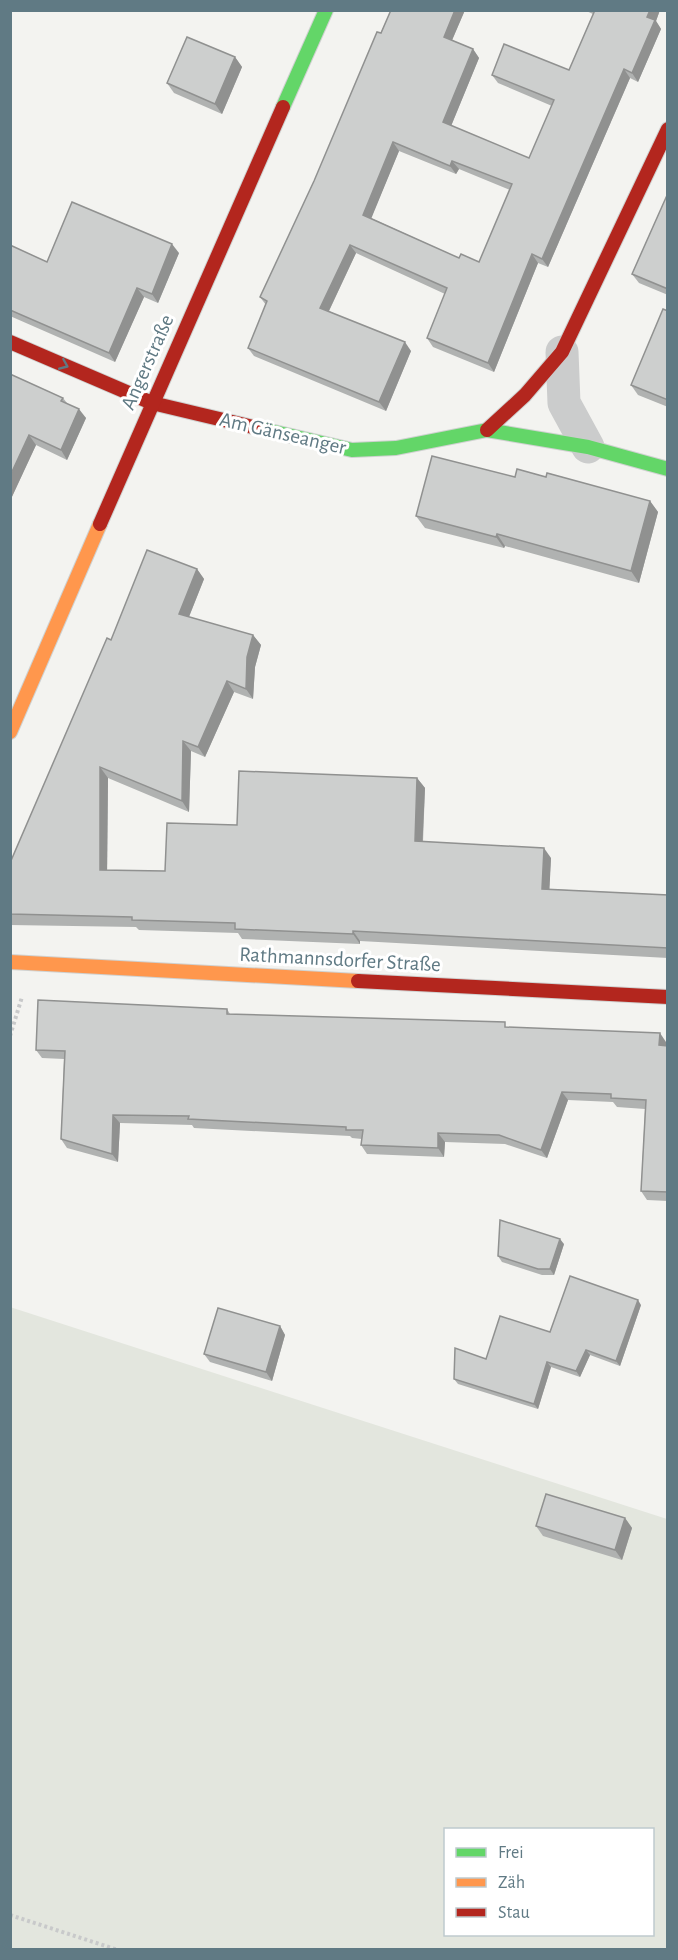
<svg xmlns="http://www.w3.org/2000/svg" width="678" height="1960" font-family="'Alegreya Sans',sans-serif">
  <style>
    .green { fill: #e3e6de; fill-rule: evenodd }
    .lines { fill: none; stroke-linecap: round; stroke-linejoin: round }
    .fast-casing { stroke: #cfd1d0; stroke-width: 16 }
    .slow-casing { stroke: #cfd1d0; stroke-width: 16 }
    .jam-casing { stroke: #cfd1d0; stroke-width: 16 }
    .path { stroke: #c8c9ca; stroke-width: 4; stroke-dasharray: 3 3; stroke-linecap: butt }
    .street { stroke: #cbcccc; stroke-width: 33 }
    .fast { stroke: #63d668; stroke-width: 14 }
    .slow { stroke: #ff974d; stroke-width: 14 }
    .jam { stroke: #b3261e; stroke-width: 14 }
    .wall { fill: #b0b2b1; fill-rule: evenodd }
    .shaded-wall { fill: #909190 }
    .building { fill: #cdcfce; stroke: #909190; stroke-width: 1.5; fill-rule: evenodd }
    .oneway { stroke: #607a84 }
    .labels { text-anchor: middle; stroke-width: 6; stroke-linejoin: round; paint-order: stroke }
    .street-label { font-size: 21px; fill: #607a84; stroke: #fff }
  </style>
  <rect width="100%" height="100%" fill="#f3f3f0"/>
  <path class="green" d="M10,1307L667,1519V1949H11ZM446,1830H652V1934H446Z"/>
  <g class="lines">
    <defs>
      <g id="fast">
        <path d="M283,107L326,10"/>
        <path d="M257,428L352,450L396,448L487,430L588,447L668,469"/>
      </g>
      <g id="slow">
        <path d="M10,732L100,524"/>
        <path d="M10,962L358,981"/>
      </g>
      <g id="jam">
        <path d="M10,342L152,403L257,428"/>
        <path d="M487,430L525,395L562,352L668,129"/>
        <path d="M100,524L283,107"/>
        <path d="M358,981L668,997"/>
      </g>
    </defs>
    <use href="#fast" class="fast-casing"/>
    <use href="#slow" class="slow-casing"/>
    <use href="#jam" class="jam-casing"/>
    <g class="path">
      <path d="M10,1036L22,997"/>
      <path d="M10,1915L118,1950"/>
    </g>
    <path class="street" d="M562,352L564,403L588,447"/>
    <use href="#fast" class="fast"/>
    <use href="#slow" class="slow"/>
    <use href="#jam" class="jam"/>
  </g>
  <g class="wall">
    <path d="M391,10H465L452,40L473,49L479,58L451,126L529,158L552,106L498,83L492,75L569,70L593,14L584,10H660L656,21L661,29L638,82L630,78L548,267L538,263L494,372L433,347L427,338L445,294L356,253L329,311L411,351L386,411L254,356L248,348L266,305L260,297L314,181ZM399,151L456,174L459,169L510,190L479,262L459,258L371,218Z"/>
    <path d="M235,57L242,67L222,114L174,93L167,83Z"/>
    <path d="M668,193V295L639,283L632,274Z"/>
    <path d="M10,245L47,262L179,253L158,303L144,297L115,362L10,316Z"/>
    <path d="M668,311V407L638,395L631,385Z"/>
    <path d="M10,374L63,398L67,403L86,418L67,460L36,445L10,501Z"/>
    <path d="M515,477H546L650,501L658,512L639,583L505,546L504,548L425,528L416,516Z"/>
    <path d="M197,569L204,579L189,617L253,635L261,645L255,667L253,699L234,692L205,757L191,751L189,812L108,778L107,870L165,871L237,825L417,778L425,788L423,842L551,858L549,889L668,895V958L360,941V944L242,939L238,933L139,930L136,927L10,925V863L111,640Z"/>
    <path d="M227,1009L230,1014L509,1027L666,1042V1045L668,1046V1201L647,1200L641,1191L645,1109L617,1107L613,1102L568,1100L547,1158L505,1144L445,1142L444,1157L367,1154L361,1145L362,1139L352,1138L350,1136L194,1128L192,1125L120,1123L118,1162L67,1148L61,1139L64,1059L42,1058L36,1050Z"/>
    <path d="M564,1244L554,1275H542L502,1262L498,1256Z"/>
    <path d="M641,1305L620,1366L590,1355L580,1377L551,1367L538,1409L458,1384L454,1379L486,1359L550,1332Z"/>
    <path d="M280,1326L285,1335L272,1381L210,1362L204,1354Z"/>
    <path d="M625,1518L632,1528L622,1560L543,1536L536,1526Z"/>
  </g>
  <g class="shaded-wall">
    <path d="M455,10H465L450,45L444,37Z"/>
    <path d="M650,10H660L656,21L661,29L638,82L632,73L647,17Z"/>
    <path d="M473,49L479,58L449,131L443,122Z"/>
    <path d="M235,57L242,67L222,114L215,104Z"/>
    <path d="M624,69L630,78L548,267L542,259Z"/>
    <path d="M393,142L399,151L369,224L363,215Z"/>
    <path d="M452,161L459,169L456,174L450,166Z"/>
    <path d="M172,244L179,253L158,303L152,294Z"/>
    <path d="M350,245L356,253L326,317L320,308Z"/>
    <path d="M532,254L538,263L494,372L488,363Z"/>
    <path d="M137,288L144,297L115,362L109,353Z"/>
    <path d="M405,342L411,351L386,411L379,402Z"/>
    <path d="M79,409L86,418L67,460L61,450Z"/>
    <path d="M29,435L36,445L10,501V476Z"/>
    <path d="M650,501L658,512L639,583L631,571Z"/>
    <path d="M497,534L505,546L504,548L496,537Z"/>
    <path d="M197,569L204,579L186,624L179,614Z"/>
    <path d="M253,635L261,645L255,667L253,699L246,689L247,657Z"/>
    <path d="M227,681L234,692L205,757L198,747Z"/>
    <path d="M183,741L191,751L189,812L182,801Z"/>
    <path d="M100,767L108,778L107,880L100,870Z"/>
    <path d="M417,778L425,788L422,852L415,841Z"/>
    <path d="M544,848L551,858L549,899L542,889Z"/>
    <path d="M353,931L360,941V944L353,934Z"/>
    <path d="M660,1033L666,1042V1054L659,1045Z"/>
    <path d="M562,1092L568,1100L547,1158L541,1150Z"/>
    <path d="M113,1115L120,1123L118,1162L112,1154Z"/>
    <path d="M438,1133L445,1142L444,1157L438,1148Z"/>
    <path d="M560,1239L564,1244L554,1275L550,1269Z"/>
    <path d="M638,1300L641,1305L620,1366L616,1361Z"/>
    <path d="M280,1326L285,1335L272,1381L266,1372Z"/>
    <path d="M586,1350L590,1355L580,1377L576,1371Z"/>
    <path d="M547,1362L551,1367L538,1409L534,1404Z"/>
    <path d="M625,1518L632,1528L622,1560L615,1550Z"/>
  </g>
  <g class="building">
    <path d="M391,10H455L444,37L473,49L443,122L529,158L554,100L492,75L504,44L569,70L595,10H650L647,17L655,20L632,73L624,69L542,259L532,254L488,363L427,338L447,288L350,245L320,308L405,342L379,402L248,348L267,301L260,297L314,181L377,32L381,33ZM393,142L450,166L452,161L512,184L479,262L461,254L459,258L363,215Z"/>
    <path d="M187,37L235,57L215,104L167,83Z"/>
    <path d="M668,193V289L632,274Z"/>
    <path d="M72,202L172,244L152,294L137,288L109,353L10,310V245L47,262Z"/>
    <path d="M663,309L668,311V400L631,385Z"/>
    <path d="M10,374L63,398L61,401L79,409L61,450L29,435L10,476Z"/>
    <path d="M432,456L515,477L517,469L546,477L547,473L650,501L631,571L497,534L496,537L416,516Z"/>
    <path d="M147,550L197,569L179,614L253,635L247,657L246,689L227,681L198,747L183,741L182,801L100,767V870L165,871L167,823L237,825L239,771L417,778L415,841L544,848L542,889L668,895V948L353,931V934L235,929V923L132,920V917L10,914V863L107,638L111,640Z"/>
    <path d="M38,1000L227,1009V1014L505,1022V1027L660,1033L659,1045L668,1046V1192L641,1191L646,1100L611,1098V1094L562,1092L541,1150L499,1135L438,1133V1148L361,1145L363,1130H346V1127L188,1119L189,1116L113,1115L112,1154L61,1139L65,1051L36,1050Z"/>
    <path d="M500,1220L560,1239L550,1269H538L498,1256Z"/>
    <path d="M570,1276L638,1300L616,1361L586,1350L576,1371L547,1362L534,1404L454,1379L455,1348L486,1359L500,1316L550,1332Z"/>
    <path d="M218,1308L280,1326L266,1372L204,1354Z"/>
    <path d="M546,1494L625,1518L615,1550L536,1526Z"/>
  </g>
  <defs><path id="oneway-chevron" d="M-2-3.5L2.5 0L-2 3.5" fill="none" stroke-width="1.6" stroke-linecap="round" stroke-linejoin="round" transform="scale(1.5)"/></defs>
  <use class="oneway" href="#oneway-chevron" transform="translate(64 365) rotate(23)"/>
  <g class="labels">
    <g class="street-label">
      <text transform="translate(147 362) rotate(-66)" y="7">Angerstraße</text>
      <text transform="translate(283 433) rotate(13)" y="7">Am Gänseanger</text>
      <text transform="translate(340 959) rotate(3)" y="7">Rathmannsdorfer Straße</text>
    </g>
  </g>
  <rect width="678" height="1960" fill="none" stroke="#607a84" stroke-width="24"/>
  <rect x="444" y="1828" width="210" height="108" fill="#ffffff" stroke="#bfcace" stroke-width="1.5"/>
  <rect x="456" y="1848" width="30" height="9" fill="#63d668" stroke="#bfcace" stroke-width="1.5"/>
  <text x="498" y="1858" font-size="18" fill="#607a84">Frei</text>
  <rect x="456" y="1878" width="30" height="9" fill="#ff974d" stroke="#bfcace" stroke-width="1.5"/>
  <text x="498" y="1888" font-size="18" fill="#607a84">Zäh</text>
  <rect x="456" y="1908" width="30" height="9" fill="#b3261e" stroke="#bfcace" stroke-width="1.5"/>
  <text x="498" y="1918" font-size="18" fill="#607a84">Stau</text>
</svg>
